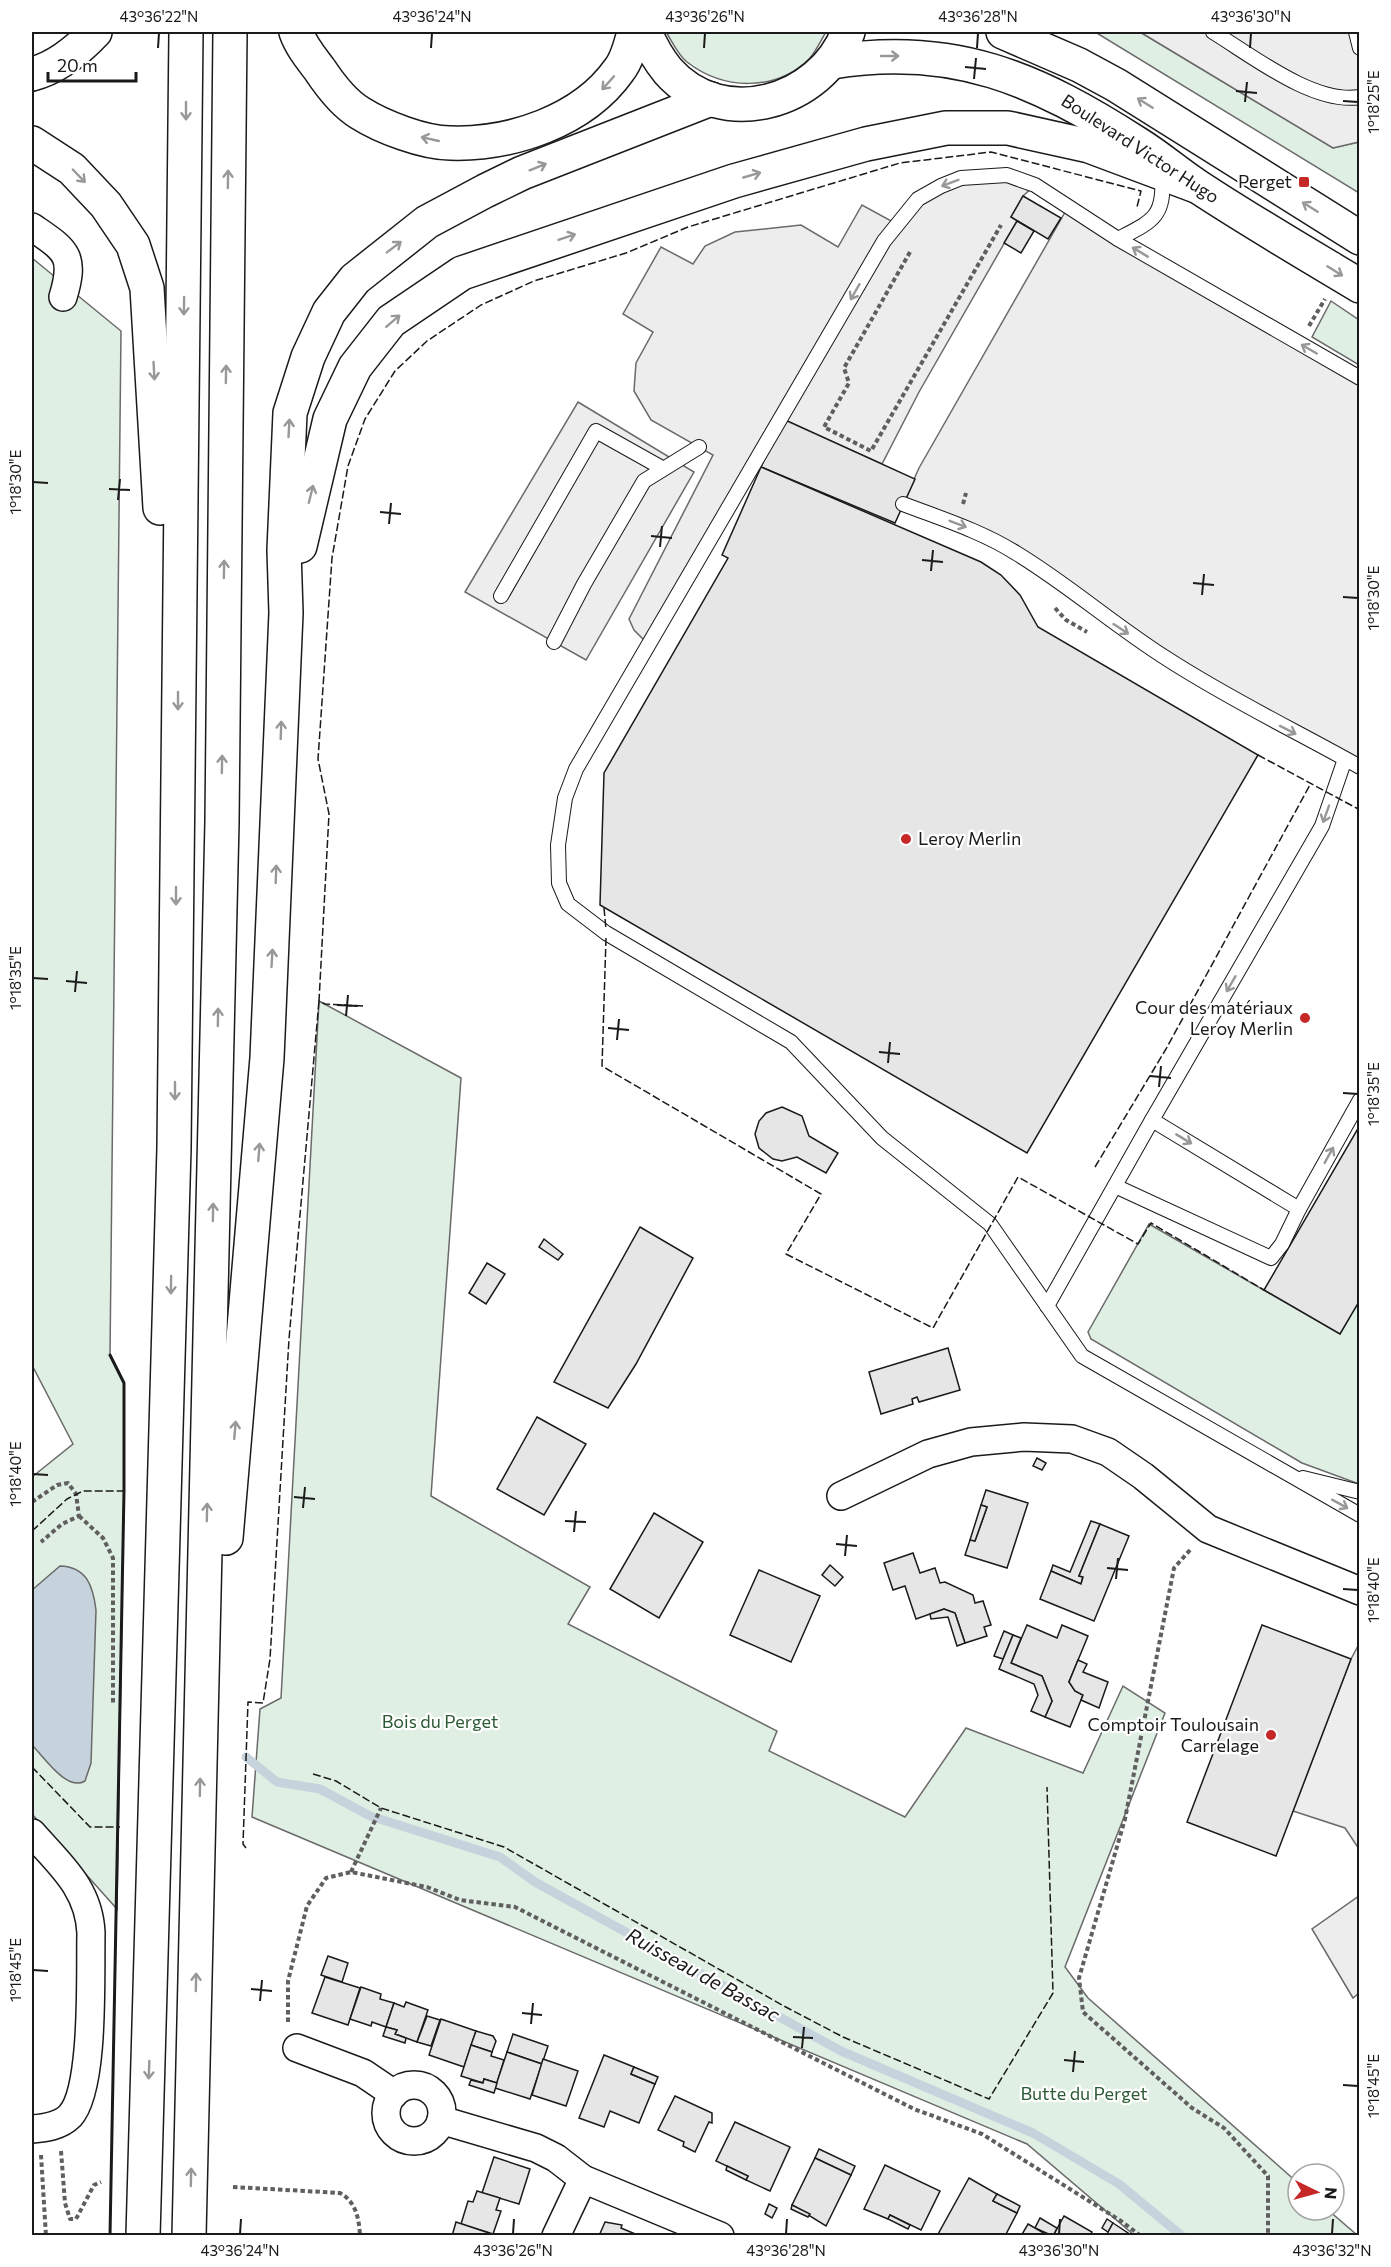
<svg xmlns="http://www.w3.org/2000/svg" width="1391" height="2267" font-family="Commissioner,sans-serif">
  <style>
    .green { fill: #e0efe3; stroke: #6a6a6a; stroke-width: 1.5 }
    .parking { fill: #ededed; stroke: #6a6a6a; stroke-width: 1.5 }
    .water { fill: #c6d2dc; stroke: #6a6a6a; stroke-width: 1.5 }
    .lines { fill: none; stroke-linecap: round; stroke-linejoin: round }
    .stream { stroke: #c6d2dc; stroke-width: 9 }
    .building { fill: #e6e6e6; stroke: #1a1a1a; stroke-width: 1.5 }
    .lane-casing { stroke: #1a1a1a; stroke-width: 16 }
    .street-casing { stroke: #1a1a1a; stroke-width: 30 }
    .secondary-casing { stroke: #1a1a1a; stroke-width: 36 }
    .highway-casing { stroke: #1a1a1a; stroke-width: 36 }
    .path { stroke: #5f5f5f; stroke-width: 4; stroke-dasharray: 4.5 3; stroke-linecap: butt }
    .lane { stroke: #fff; stroke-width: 14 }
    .street { stroke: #fff; stroke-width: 27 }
    .secondary { stroke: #fff; stroke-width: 33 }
    .highway { stroke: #fff; stroke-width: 33 }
    .fence { stroke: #1a1a1a; stroke-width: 1.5; stroke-dasharray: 8 3; stroke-linecap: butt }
    .wall { stroke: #1a1a1a; stroke-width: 3 }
    .oneway { stroke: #989898 }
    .ticks { fill: none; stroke: #1a1a1a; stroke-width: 2 }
    .poi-dot { fill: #c62828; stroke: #fff; stroke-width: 2 }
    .labels { text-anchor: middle; stroke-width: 4.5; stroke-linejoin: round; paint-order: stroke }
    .street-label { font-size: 18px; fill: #1a1a1a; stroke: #fff }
    .poi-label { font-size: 18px; fill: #1a1a1a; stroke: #fff; text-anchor: end }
    .park-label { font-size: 18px; fill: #2b5a34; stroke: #fff }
    .water-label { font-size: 20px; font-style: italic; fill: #1a1a1a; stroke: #fff }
    .neatline { fill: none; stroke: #1a1a1a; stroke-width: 2 }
    .ticks-label { font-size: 15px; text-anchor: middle; fill: #1a1a1a }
  </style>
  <rect width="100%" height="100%" fill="#fff"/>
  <g class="green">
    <path d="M666,32H665H826C821,40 816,52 809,59C775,92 723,90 687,62C678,55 672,41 666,32Z"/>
    <path d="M1095,32H1140L1333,148L1359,142V193Z"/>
    <path d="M32,258L121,331L110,1355L124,1383V1491L117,1909L32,1814V1477L73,1444L32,1365Z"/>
    <path d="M1331,301L1359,320V365L1312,337Z"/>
    <path d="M319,1001L461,1078L431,1496L590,1587L568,1624L777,1731L769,1751L905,1817L966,1728L1083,1773L1123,1686L1165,1713L1065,1967L1088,1998L1298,2183V2210H1328L1357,2235H1134L1027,2144L252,1817L260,1709L281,1698Z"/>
    <path d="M1149,1224L1340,1334L1359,1300V1484L1302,1463L1091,1339L1088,1332Z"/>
  </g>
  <g class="parking">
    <path d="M1140,32H1359V142L1333,148Z"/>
    <path d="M1007,175L1035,185L1023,196L1011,217L1017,221L919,392L882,464L782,419L649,645L634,630L629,619L713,455L651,420L634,391L636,363L653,332L623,314L661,247L693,264L705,246L735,232L801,225L838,247L862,205L891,221L902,217L941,186Z"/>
    <path d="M1068,207L1359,378V767L1285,729L1056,578L903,504L919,468Z"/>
    <path d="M578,402L694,472L586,660L465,592Z"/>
    <path d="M1359,1644V1849L1345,1828L1293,1811L1351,1659Z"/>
    <path d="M1359,1896V1993L1353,1998L1312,1929Z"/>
  </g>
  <path class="water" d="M60,1566C87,1567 93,1586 96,1610L91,1763L85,1781C67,1792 44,1757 32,1745V1590Z"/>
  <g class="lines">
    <path class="stream" d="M246,1757L277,1782L320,1789L370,1816L500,1857L535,1882L841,2051L1033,2133L1119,2184L1182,2236"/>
  </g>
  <g class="building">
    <path d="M1023,196L1061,218L1048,239L1011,217Z"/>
    <path d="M1017,221L1034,231L1021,253L1004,243Z"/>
    <path d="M783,419L915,479L895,523L761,467Z"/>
    <path d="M761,467L981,562L1001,575L1020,595L1038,627L1258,755L1027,1153L600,905L604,773L728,558L722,555Z"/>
    <path d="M782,1107L802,1116L809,1136L838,1153L826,1173L797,1157L782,1161L773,1159L759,1148L755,1134L759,1121L766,1113Z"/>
    <path d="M1360,1125V1300L1340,1334L1264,1290Z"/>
    <path d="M640,1227L693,1258L636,1364L608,1408L554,1382Z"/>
    <path d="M544,1239L563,1254L558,1260L539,1247Z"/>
    <path d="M487,1263L505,1274L486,1304L469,1293Z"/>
    <path d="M948,1348L960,1390L919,1402L917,1397L912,1399L913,1404L881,1414L869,1372Z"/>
    <path d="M537,1417L586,1444L544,1515L497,1489Z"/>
    <path d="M1037,1458L1046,1463L1042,1470L1033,1466Z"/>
    <path d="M986,1490L1028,1503L1007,1568L965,1555L970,1540L975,1541L987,1507L981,1505Z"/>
    <path d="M981,1505L987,1507L975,1541L970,1540Z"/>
    <path d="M654,1513L703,1542L659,1618L610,1589Z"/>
    <path d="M1091,1521L1100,1524L1079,1576L1083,1577L1081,1584L1051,1571L1053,1565L1070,1572Z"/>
    <path d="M1100,1524L1129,1536L1094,1621L1040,1599L1051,1571L1081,1584L1083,1577L1079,1576Z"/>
    <path d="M913,1553L920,1573L935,1568L940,1583L945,1582L973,1595L975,1603L983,1601L991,1625L984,1627L987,1636L965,1643L955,1613L944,1609L916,1619L905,1586L893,1590L884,1563Z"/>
    <path d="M830,1565L843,1577L835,1586L822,1575Z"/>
    <path d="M759,1570L820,1596L791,1662L730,1635Z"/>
    <path d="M944,1609L955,1613L965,1643L957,1646L948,1617L931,1619L930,1614Z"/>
    <path d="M1027,1625L1057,1638L1062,1625L1088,1636L1069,1682L1075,1691L1083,1695L1070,1727L1045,1717L1052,1701L1042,1676L1011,1663Z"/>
    <path d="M1262,1625L1351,1659L1276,1856L1187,1822Z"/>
    <path d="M1004,1631L1013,1635L1003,1659L994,1656Z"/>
    <path d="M1013,1635L1021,1638L1011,1663L1042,1676L1052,1701L1045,1717L1031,1711L1038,1695L1034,1684L999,1669Z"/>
    <path d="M1078,1660L1087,1664L1083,1672L1108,1682L1099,1708L1081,1700L1083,1695L1075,1691L1069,1682Z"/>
    <path d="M328,1956L348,1963L342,1982L321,1975Z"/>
    <path d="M325,1977L360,1988L348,2025L312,2013Z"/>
    <path d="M361,1987L381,1994L380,1999L394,2003L386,2027L372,2022L371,2026L350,2019Z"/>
    <path d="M406,2002L428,2010L417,2042L395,2034L397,2030L386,2027L394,2003L404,2007Z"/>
    <path d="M427,2016L440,2020L431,2046L417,2042Z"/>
    <path d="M441,2019L476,2031L464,2067L429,2055Z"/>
    <path d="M386,2027L397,2030L395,2034L406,2038L405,2043L383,2036Z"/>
    <path d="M476,2031L493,2036L496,2041L492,2052L471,2045Z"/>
    <path d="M513,2034L548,2046L542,2064L507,2052Z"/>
    <path d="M471,2045L492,2052L491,2056L504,2060L497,2083L484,2079L483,2083L461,2076Z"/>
    <path d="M507,2052L542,2064L530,2099L495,2088Z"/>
    <path d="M604,2055L634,2067L631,2074L655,2084L639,2123L610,2111L604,2127L579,2118Z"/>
    <path d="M543,2059L578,2071L566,2106L532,2095Z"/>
    <path d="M634,2067L658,2077L655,2084L631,2074Z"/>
    <path d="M484,2079L497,2083L494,2093L469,2085L471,2080L483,2083Z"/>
    <path d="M675,2096L712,2113V2123L709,2122L695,2152L683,2146L684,2142L658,2130Z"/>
    <path d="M735,2122L790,2147L770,2191L746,2180L748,2176L716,2161Z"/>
    <path d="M819,2149L855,2166L851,2175L815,2158Z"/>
    <path d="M494,2157L530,2169L519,2204L482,2193Z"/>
    <path d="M815,2158L851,2175L826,2226L792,2205Z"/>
    <path d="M885,2165L940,2191L921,2230L890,2215L888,2219L864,2209Z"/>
    <path d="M727,2166L748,2176L746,2180L726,2170Z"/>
    <path d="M969,2178L997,2194L993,2201L1017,2213L1005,2236H937Z"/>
    <path d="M477,2191L500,2198L496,2210L501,2211L493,2234L461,2224L468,2201L473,2202Z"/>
    <path d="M997,2194L1020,2206L1017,2213L993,2201Z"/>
    <path d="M769,2204L777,2208L772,2218L765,2214Z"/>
    <path d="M792,2205L810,2214L808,2217L791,2209Z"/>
    <path d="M890,2215L910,2225L908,2229L888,2219Z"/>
    <path d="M1064,2216L1092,2232L1090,2236H1053Z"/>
    <path d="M1040,2218L1057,2228L1053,2236L1035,2228Z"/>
    <path d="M1107,2219L1113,2223L1108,2232L1102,2228Z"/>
    <path d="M456,2222L489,2233L488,2236H452Z"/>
    <path d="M605,2222L622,2225L621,2228L640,2236H599Z"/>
    <path d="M1113,2223L1128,2233L1126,2236L1107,2234Z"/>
    <path d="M1028,2224L1049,2236H1021Z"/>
  </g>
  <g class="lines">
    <defs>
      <g id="lane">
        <path d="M1213,32C1251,55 1314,105 1360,97"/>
        <path d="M1356,32L1360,48"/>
        <path d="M1118,239C1153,221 1165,217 1162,175"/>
        <path d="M1360,378L1118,239L1035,185L1007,175L961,178L941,186L918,199L884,241L576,769L565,798L558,845L559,883L568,904L606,933L791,1042L882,1138L990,1224L1082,1356L1360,1515"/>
        <path d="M903,504C942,519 981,531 1016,553C1069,585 1116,627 1169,660C1231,700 1296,731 1360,767"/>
        <path d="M501,596L596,431L662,468"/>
        <path d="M554,642L584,584L644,481L699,447"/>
        <path d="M1345,759L1322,826L1152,1120L1299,1209L1360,1100"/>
        <path d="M1115,1186L1271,1258L1282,1244L1299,1209"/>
        <path d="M1047,1306L1152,1120"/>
        <path d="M1303,1478L1360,1492"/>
      </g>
      <g id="street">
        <path d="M32,227C65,250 76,254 63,297"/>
        <path d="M841,1496L928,1454L971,1442L1024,1437L1072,1439L1108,1452L1143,1476L1208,1529L1360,1591"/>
        <path d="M32,1833C60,1865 89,1888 91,1933C90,1973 95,2089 70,2116C60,2126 46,2128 32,2129"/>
        <path d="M297,2048L363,2073L394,2094"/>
        <circle cx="414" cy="2113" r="28"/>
        <path d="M441,2120L536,2148L556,2158L583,2179L720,2236"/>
        <path d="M556,2236L583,2179"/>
      </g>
      <g id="secondary">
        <path d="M645,32C651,46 658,59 668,71C722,132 821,103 848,32"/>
        <path d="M1003,32L1079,65L1116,85L1360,238"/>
        <path d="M832,62C954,42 1037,79 1138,144C1159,157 1177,173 1197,186C1250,221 1305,253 1360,286"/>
      </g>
      <g id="highway">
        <path d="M296,32C301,46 311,58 320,70C330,85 345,104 360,113C382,127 424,143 450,143C511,145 583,121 619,70C627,60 631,44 634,32"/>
        <path d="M32,74C56,68 78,50 95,32"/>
        <path d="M32,143L72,169L106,205L133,245L147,288L160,508"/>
        <path d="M300,546L330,419L355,367L391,321L462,273L734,181L866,144L946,128H1008L1089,146L1196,186"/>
        <path d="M226,1538L267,1058L286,613L284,550L290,413L308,357L329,312L355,279L427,222L485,191L522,173L711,99"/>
        <path d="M143,2236L174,1148L186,32"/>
        <path d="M189,2236L222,822L230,32"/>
      </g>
    </defs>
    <use href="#lane" class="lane-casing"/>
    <use href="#street" class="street-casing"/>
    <use href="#secondary" class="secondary-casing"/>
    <use href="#highway" class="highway-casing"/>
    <g class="path">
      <path d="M910,252L844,368L849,383L824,427L871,451L1001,225"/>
      <path d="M1309,326L1325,299"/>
      <path d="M963,504L966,493"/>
      <path d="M1055,608L1066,620L1087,632"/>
      <path d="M32,1502L57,1485L68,1483L76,1494L79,1516L62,1524L41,1542"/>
      <path d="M79,1516L103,1538L113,1558V1704"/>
      <path d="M1190,1550L1174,1568L1125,1819L1079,1978L1083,2012L1192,2108L1224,2128L1268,2176V2236"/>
      <path d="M351,1872L381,1808"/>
      <path d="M288,2022V1981L307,1906L326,1878L351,1872L427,1887L460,1900L515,1907L914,2109L982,2134L1121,2221L1141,2236"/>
      <path d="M61,2151L65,2203L70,2219H76L94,2185L101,2182"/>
      <path d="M41,2155L46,2236"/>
      <path d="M233,2187L340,2193C356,2202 359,2218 360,2236"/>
    </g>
    <use href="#lane" class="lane"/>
    <use href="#street" class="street"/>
    <use href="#secondary" class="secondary"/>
    <use href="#highway" class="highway"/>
    <g class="fence">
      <path d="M1258,755L1360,810"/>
      <path d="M604,908L606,929"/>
      <path d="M606,938L602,1066L821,1194L786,1254L933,1328L1018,1177L1138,1244L1151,1223L1264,1290"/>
      <path d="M363,1006L325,1004L319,1001L329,814L318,759L332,558L348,466L365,419L395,371L427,341L481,305L534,281L626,253L688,227L900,163L991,152L1141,191L1137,207"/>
      <path d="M1095,1167L1166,1049L1311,783"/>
      <path d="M32,1531L67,1499L83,1491H124"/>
      <path d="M32,1767L90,1827H120"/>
      <path d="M313,1774L336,1781L381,1808L504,1847L782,2005L843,2037L989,2099L1053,1993L1047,1787"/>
      <path d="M246,1848L243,1844L248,1702L263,1703L270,1659L289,1339L319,1001"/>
    </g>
    <path class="wall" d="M110,2236L124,1491V1383L110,1355"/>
  </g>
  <defs><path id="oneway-shaft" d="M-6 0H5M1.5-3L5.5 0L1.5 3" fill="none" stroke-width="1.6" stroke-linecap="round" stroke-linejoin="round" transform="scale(1.5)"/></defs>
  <g class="oneway">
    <use href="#oneway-shaft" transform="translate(890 56)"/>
    <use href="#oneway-shaft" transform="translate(608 83) rotate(132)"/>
    <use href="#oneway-shaft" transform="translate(1145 103) rotate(-148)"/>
    <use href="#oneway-shaft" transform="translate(186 111) rotate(90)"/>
    <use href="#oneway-shaft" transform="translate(430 139) rotate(-167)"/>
    <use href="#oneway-shaft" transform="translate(538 167) rotate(-22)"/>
    <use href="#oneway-shaft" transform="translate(752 175) rotate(-16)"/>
    <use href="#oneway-shaft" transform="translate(79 176) rotate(46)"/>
    <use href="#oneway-shaft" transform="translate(228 179) rotate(-89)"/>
    <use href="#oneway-shaft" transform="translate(950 183) rotate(160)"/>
    <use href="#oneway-shaft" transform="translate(1310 207) rotate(-148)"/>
    <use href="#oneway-shaft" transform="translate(567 237) rotate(-19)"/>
    <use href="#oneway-shaft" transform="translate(394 247) rotate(-37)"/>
    <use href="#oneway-shaft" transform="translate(1140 252) rotate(-149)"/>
    <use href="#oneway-shaft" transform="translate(1335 271) rotate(32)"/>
    <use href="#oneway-shaft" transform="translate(855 292) rotate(120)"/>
    <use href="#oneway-shaft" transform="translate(184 306) rotate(91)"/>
    <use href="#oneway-shaft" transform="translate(393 321) rotate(-41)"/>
    <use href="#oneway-shaft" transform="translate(1309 349) rotate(-150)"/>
    <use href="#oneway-shaft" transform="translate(154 371) rotate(87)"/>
    <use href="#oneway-shaft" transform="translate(226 374) rotate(-89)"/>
    <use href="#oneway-shaft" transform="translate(289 428) rotate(-87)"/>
    <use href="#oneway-shaft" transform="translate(311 494) rotate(-76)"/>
    <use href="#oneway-shaft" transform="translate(958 524) rotate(21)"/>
    <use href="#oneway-shaft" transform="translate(224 569) rotate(-89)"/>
    <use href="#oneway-shaft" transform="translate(1121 629) rotate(33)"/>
    <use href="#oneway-shaft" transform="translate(178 701) rotate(90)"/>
    <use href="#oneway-shaft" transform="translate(281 730) rotate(-88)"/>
    <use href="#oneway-shaft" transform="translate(1288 730) rotate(27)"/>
    <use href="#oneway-shaft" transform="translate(222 764) rotate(-89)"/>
    <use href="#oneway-shaft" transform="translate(1326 814) rotate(110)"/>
    <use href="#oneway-shaft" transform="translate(276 874) rotate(-88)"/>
    <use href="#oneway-shaft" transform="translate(176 896) rotate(90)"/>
    <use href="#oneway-shaft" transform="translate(272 958) rotate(-87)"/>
    <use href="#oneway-shaft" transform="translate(1231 984) rotate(120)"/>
    <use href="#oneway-shaft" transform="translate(218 1017) rotate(-89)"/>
    <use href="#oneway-shaft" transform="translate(175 1091) rotate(90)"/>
    <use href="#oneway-shaft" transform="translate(1184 1139) rotate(31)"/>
    <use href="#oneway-shaft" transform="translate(259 1152) rotate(-85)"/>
    <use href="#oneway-shaft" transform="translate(1329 1155) rotate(-61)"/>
    <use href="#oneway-shaft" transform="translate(213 1212) rotate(-89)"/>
    <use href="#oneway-shaft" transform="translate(171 1285) rotate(91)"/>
    <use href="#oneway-shaft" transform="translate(235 1430) rotate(-85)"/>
    <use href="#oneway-shaft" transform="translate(1340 1504) rotate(29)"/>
    <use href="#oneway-shaft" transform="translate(207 1512) rotate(-89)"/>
    <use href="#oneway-shaft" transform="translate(200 1787) rotate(-89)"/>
    <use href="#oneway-shaft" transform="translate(196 1982) rotate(-89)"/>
    <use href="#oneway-shaft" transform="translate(149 2070) rotate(92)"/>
    <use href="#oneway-shaft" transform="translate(191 2177) rotate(-89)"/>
  </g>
  <path class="ticks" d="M158,48L159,33M431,48L432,33M704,48L705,33M977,48L978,33M1250,48L1251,33M965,67L986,69M974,79L976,58M1236,91L1257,93M1343,101L1358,102M1245,102L1247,82M33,482L48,483M109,489L130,490M118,500L120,479M380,512L401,514M389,524L391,503M651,536L672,538M660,547L662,526M922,560L943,562M931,571L933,550M1193,583L1214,585M1202,595L1204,574M1343,597L1358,598M33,978L48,979M66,981L87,983M75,992L77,971M337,1005L358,1006M346,1016L348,995M608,1028L629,1030M617,1040L619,1019M879,1052L900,1054M888,1063L890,1042M1150,1076L1171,1078M1159,1087L1161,1066M1343,1093L1358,1094M33,1474L48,1475M294,1497L315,1499M303,1508L305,1487M565,1521L586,1522M574,1532L576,1511M836,1544L857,1546M845,1556L847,1535M1107,1568L1128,1570M1116,1579L1118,1558M1343,1589L1358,1590M33,1970L48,1971M251,1989L272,1991M260,2001L262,1980M522,2013L542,2015M531,2024L533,2003M793,2037L813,2038M802,2048L804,2027M1064,2060L1084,2062M1073,2072L1075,2051M1343,2085L1358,2086M240,2234L241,2219M513,2234L514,2219M786,2234L787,2219M1059,2234L1060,2219M1332,2234L1333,2219"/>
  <g class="poi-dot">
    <rect x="1298" y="176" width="12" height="12" rx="3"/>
    <circle cx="906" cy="839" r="6"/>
    <circle cx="1305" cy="1018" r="6"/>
    <circle cx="1271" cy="1735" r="6"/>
  </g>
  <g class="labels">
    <g class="street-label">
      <text transform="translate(1140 149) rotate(33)" y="6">Boulevard Victor Hugo</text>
    </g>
    <g class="poi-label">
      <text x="1292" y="188">Perget</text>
      <text x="918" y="845" text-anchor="start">Leroy Merlin</text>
      <text x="1293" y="1014">Cour des matériaux<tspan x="1293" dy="21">Leroy Merlin</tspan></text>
      <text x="1259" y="1731">Comptoir Toulousain<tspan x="1259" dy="21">Carrelage</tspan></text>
    </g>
    <g class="park-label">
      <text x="440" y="1728">Bois du Perget</text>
      <text x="1084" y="2100">Butte du Perget</text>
    </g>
    <g class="water-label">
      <text transform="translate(703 1975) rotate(29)" y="7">Ruisseau de Bassac</text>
    </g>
  </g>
  <rect width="1391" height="2267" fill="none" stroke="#ffffff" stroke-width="66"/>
  <g transform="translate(1316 2192) rotate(95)"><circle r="28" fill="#ffffff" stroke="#a3a3a3" stroke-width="1.5"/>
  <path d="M0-4.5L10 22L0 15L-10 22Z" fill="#c62828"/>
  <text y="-9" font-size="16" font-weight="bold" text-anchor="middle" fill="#1a1a1a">N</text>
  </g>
  <path d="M48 72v9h88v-9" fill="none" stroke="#1a1a1a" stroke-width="3"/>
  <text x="57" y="72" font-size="18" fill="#1a1a1a" stroke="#ffffff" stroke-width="4.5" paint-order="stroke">20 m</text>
  <rect x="33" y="33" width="1325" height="2201" class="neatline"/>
  <g class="ticks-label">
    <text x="159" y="22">43°36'22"N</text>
    <text x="432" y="22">43°36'24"N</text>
    <text x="705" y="22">43°36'26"N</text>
    <text x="978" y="22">43°36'28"N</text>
    <text x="1251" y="22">43°36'30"N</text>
    <text transform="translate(1374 102) rotate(-90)" y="5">1°18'25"E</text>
    <text transform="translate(16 482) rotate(-90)" y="5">1°18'30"E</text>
    <text transform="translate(1374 598) rotate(-90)" y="5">1°18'30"E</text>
    <text transform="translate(16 978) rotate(-90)" y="5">1°18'35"E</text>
    <text transform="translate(1374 1094) rotate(-90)" y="5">1°18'35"E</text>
    <text transform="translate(16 1474) rotate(-90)" y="5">1°18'40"E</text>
    <text transform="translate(1374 1590) rotate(-90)" y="5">1°18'40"E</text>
    <text transform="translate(16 1970) rotate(-90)" y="5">1°18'45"E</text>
    <text transform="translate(1374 2086) rotate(-90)" y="5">1°18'45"E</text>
    <text x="240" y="2256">43°36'24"N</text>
    <text x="513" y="2256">43°36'26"N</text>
    <text x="786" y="2256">43°36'28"N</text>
    <text x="1059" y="2256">43°36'30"N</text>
    <text x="1332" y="2256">43°36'32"N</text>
  </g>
</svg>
